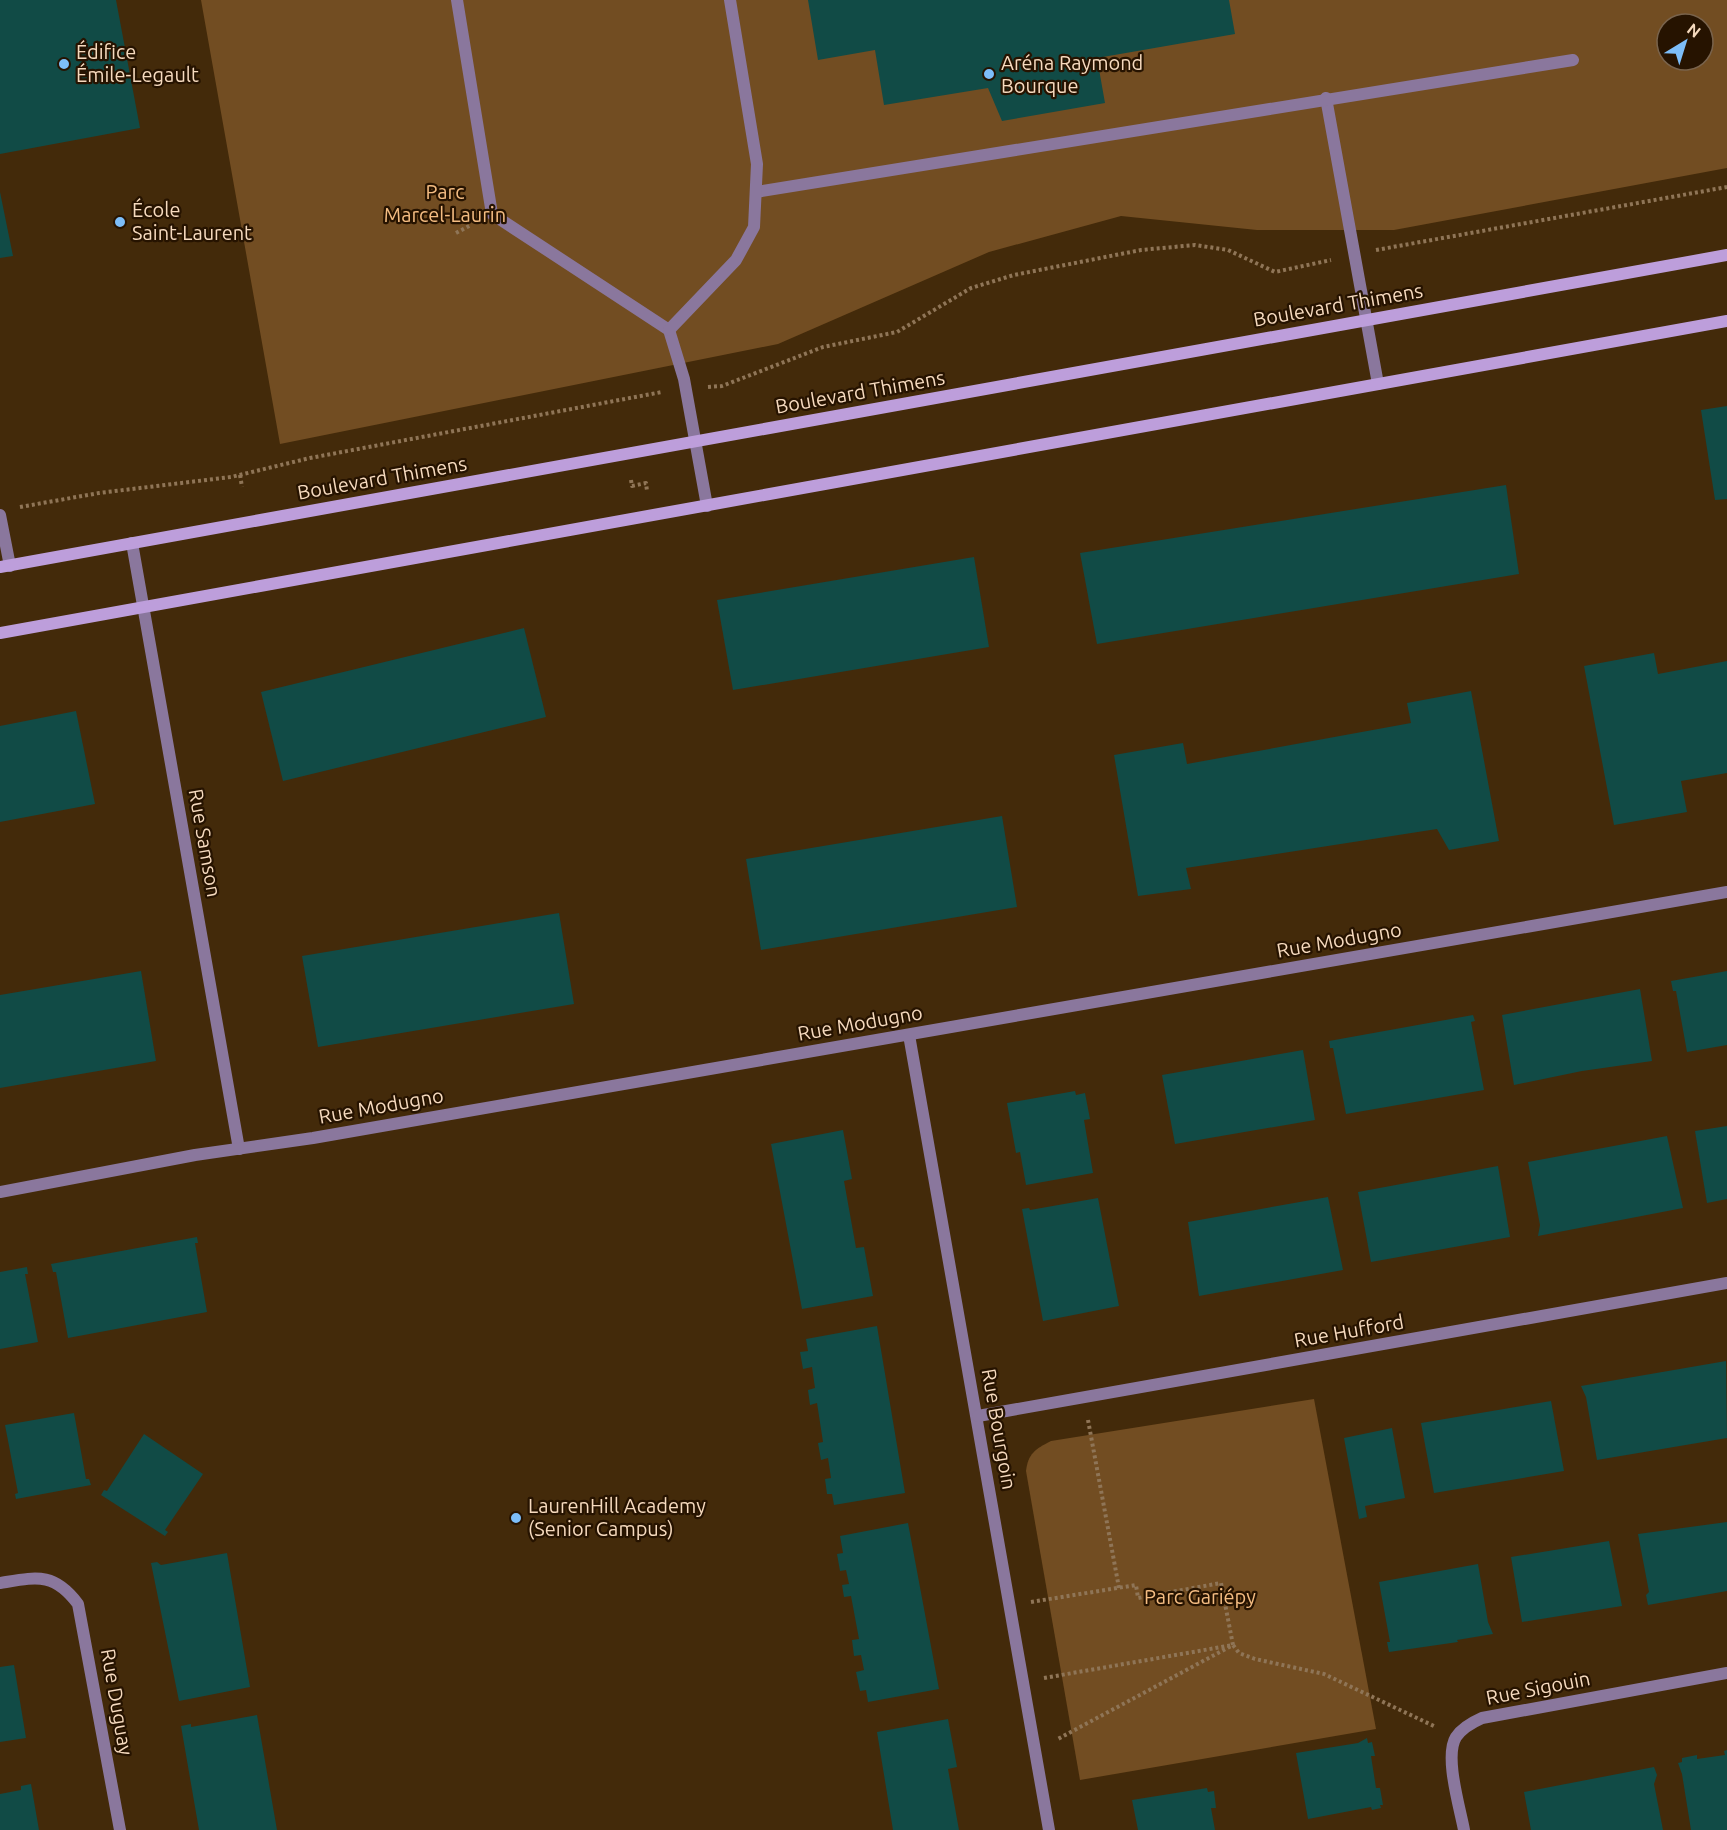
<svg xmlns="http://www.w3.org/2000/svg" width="1727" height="1830" font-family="Ubuntu,sans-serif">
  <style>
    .green { fill: #724d22; fill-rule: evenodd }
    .building { fill: #114b46 }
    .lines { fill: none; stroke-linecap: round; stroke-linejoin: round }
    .path { stroke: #8f7557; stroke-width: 4; stroke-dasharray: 3 3; stroke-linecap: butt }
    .lane { stroke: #8a779d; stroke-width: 12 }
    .street { stroke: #8a779d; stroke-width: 12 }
    .secondary { stroke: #bd9edb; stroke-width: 12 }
    .poi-dot { fill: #7dbef9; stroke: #261300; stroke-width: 2 }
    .labels { text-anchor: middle; stroke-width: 4.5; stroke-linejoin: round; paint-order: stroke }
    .poi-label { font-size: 20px; fill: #f6dabe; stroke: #261300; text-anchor: start }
    .park-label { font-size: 20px; fill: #f5bd82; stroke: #261300 }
    .street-label { font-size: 20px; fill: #f6dabe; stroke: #261300 }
  </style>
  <rect width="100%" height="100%" fill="#432a0a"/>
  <g class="green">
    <path d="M201,0H1727V168L1394,230H1257L1121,216L989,252L778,344L280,444ZM1667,24H1703V60H1667Z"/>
    <path d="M1314,1399L1376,1729L1080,1780L1026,1471C1028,1454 1035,1449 1051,1441Z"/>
  </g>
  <g class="building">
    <path d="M0,0H116L140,128L0,154Z"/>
    <path d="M808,0H1229L1235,34L1097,58L1105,103L1002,121L988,88L884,105L875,50L818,60Z"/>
    <path d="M0,192L13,256L0,258Z"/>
    <path d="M1727,406V499L1715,500L1701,410Z"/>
    <path d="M1506,485L1519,574L1097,644L1080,553Z"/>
    <path d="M974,557L989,647L733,690L717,600Z"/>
    <path d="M524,628L546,717L283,781L261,692Z"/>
    <path d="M1654,653L1658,674L1727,661V773L1681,781L1687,812L1614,825L1584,666Z"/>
    <path d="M1471,691L1499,841L1449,850L1437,829L1186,868L1191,889L1138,896L1114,755L1183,743L1187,764L1411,723L1407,703Z"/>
    <path d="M76,711L95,804L0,822V726Z"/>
    <path d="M1002,816L1017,907L761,950L746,859Z"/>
    <path d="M559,913L574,1004L318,1047L302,956Z"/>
    <path d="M141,971L156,1061L0,1088V995Z"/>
    <path d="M1727,971V1045L1687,1052L1676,991H1673L1671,981Z"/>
    <path d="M1640,989L1652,1061L1582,1071L1514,1085L1502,1015Z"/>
    <path d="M1473,1015L1475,1021L1471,1022L1484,1090L1346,1114L1333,1048H1330L1329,1041Z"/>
    <path d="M1303,1050L1315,1120L1175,1144L1162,1075Z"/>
    <path d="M1075,1091L1076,1095L1085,1093L1090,1119L1084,1120L1093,1173L1026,1185L1020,1152L1016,1153L1007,1103Z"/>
    <path d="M1727,1126V1199L1707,1203L1695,1131Z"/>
    <path d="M843,1130L852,1179L844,1181L856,1248L864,1247L873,1296L802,1309L771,1144Z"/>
    <path d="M1667,1136L1683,1208L1538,1236L1540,1225L1528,1162Z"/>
    <path d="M1498,1166L1510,1237L1371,1262L1358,1192Z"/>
    <path d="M1328,1197L1343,1270L1199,1296L1188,1222Z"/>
    <path d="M1098,1198L1119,1306L1043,1321L1022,1209L1029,1208L1030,1210Z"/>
    <path d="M197,1237L198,1243H195L207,1312L68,1338L56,1272H53L51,1264Z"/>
    <path d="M27,1267L28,1274H25L38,1342L0,1349V1272Z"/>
    <path d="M877,1326L905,1493L834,1505L832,1494H827L825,1479L831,1478L828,1458L821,1460L818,1443L823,1442L817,1403L810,1405L808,1390L815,1388L812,1367L803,1369L800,1352L808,1351L806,1339Z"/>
    <path d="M1726,1361L1727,1438L1597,1460L1586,1397L1581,1386Z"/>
    <path d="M1551,1401L1564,1471L1434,1493L1421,1423Z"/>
    <path d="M74,1413L86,1479H89L91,1485L16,1499L15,1494L18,1493L5,1425Z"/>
    <path d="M1392,1428L1405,1498L1365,1506L1367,1517L1359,1519L1344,1438Z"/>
    <path d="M144,1434L203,1474L165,1530L168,1532L165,1536L101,1495L104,1490L107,1491Z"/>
    <path d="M1727,1522V1591L1648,1605L1646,1595L1649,1592L1638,1534Z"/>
    <path d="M908,1523L939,1689L868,1702L866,1690L860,1691L856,1672L864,1670L861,1655L854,1656L852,1640L859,1639L851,1596L844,1597L842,1585L849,1584L846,1570L840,1571L837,1554L843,1553L840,1536Z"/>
    <path d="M1609,1541L1622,1606L1522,1622L1511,1557Z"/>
    <path d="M227,1553L250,1687L179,1701L151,1563L157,1562L161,1565Z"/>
    <path d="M1478,1564L1488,1622L1493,1634L1457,1640L1458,1642L1389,1652L1387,1642H1390L1379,1582Z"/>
    <path d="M14,1665L26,1738L0,1742V1667Z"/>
    <path d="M257,1715L277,1830H199L181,1726L191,1724V1727Z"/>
    <path d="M948,1719L957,1767L948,1769L959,1830H893L877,1732Z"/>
    <path d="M1367,1738L1368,1743L1372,1742L1375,1756H1371L1376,1788H1380L1383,1805H1380L1381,1808L1372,1810L1371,1807L1308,1819L1296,1753L1358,1743Z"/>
    <path d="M1727,1750V1830H1691L1682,1774L1678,1763L1682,1762V1758L1697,1755V1759L1725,1755L1724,1751Z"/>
    <path d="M1654,1767L1657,1775L1654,1784L1663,1830H1531L1524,1792Z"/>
    <path d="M31,1784L39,1830H0V1794L21,1790V1786Z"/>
    <path d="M1207,1788L1208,1792L1214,1791L1216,1808H1211L1215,1830H1138L1132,1800Z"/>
  </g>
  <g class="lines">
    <g class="path">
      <path d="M456,233L471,225"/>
      <path d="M1376,250L1727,187"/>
      <path d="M708,387L722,386L823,347L897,332L971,288L1014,275L1141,250L1195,245L1228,250L1275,272L1331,260"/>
      <path d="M240,475L242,487"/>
      <path d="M631,480L632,486L646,483L647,491"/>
      <path d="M20,507L99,493L231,477L310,458L662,392"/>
      <path d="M1088,1420L1119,1588"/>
      <path d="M1031,1602L1136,1585L1138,1598L1221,1583L1233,1645L1056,1740"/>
      <path d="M1044,1678L1233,1645L1239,1653L1255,1659L1324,1674L1436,1727"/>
    </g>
    <g class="lane">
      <path d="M457,0L492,214L669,330L684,379L707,506"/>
      <path d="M1326,98L1378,384"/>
      <path d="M756,192L1573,60"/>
      <path d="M669,330L736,260L754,227L757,164L730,0"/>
      <path d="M0,515L10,566"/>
    </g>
    <g class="street">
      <path d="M132,543L239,1149"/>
      <path d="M909,1035L1049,1830"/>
      <path d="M0,1192L195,1155L313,1138L1727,892"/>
      <path d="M978,1416L1727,1283"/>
      <path d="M0,1583C37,1577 54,1572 78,1604L120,1830"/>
      <path d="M1464,1830C1460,1808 1444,1756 1456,1737C1462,1728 1473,1722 1482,1718L1727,1673"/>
    </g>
    <g class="secondary">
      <path d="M0,567L1727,255"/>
      <path d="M0,633L1727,321"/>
    </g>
  </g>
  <g class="poi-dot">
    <circle cx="64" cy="64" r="6"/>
    <circle cx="989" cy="74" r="6"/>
    <circle cx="120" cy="222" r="6"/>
    <circle cx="516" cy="1518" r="6"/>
  </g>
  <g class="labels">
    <g class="poi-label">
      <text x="76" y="59">Édifice<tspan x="76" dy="23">Émile-Legault</tspan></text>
      <text x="1001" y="70">Aréna Raymond<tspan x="1001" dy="23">Bourque</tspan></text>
      <text x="132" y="217">École<tspan x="132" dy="23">Saint-Laurent</tspan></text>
      <text x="528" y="1513">LaurenHill Academy<tspan x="528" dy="23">(Senior Campus)</tspan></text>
    </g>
    <g class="park-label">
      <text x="445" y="199">Parc<tspan x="445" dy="23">Marcel-Laurin</tspan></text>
      <text x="1200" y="1604">Parc Gariépy</text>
    </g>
    <g class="street-label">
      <text transform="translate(1338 305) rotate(-10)" y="7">Boulevard Thimens</text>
      <text transform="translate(860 392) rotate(-10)" y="7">Boulevard Thimens</text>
      <text transform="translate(382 478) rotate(-10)" y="7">Boulevard Thimens</text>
      <text transform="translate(205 843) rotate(80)" y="7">Rue Samson</text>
      <text transform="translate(1339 940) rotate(-10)" y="7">Rue Modugno</text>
      <text transform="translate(860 1023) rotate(-10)" y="7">Rue Modugno</text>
      <text transform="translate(381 1106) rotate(-10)" y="7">Rue Modugno</text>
      <text transform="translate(1349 1331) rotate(-10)" y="7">Rue Hufford</text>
      <text transform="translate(999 1429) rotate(80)" y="7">Rue Bourgoin</text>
      <text transform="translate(1538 1688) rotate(-11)" y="7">Rue Sigouin</text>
      <text transform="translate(117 1702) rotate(80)" y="7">Rue Duguay</text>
    </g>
  </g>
  <g transform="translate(1685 42) rotate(38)"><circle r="28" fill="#261300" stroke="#79634c" stroke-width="1.5"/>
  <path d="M0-4.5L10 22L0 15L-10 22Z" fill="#7dbef9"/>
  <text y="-9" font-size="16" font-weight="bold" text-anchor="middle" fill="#f6dabe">N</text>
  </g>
</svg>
